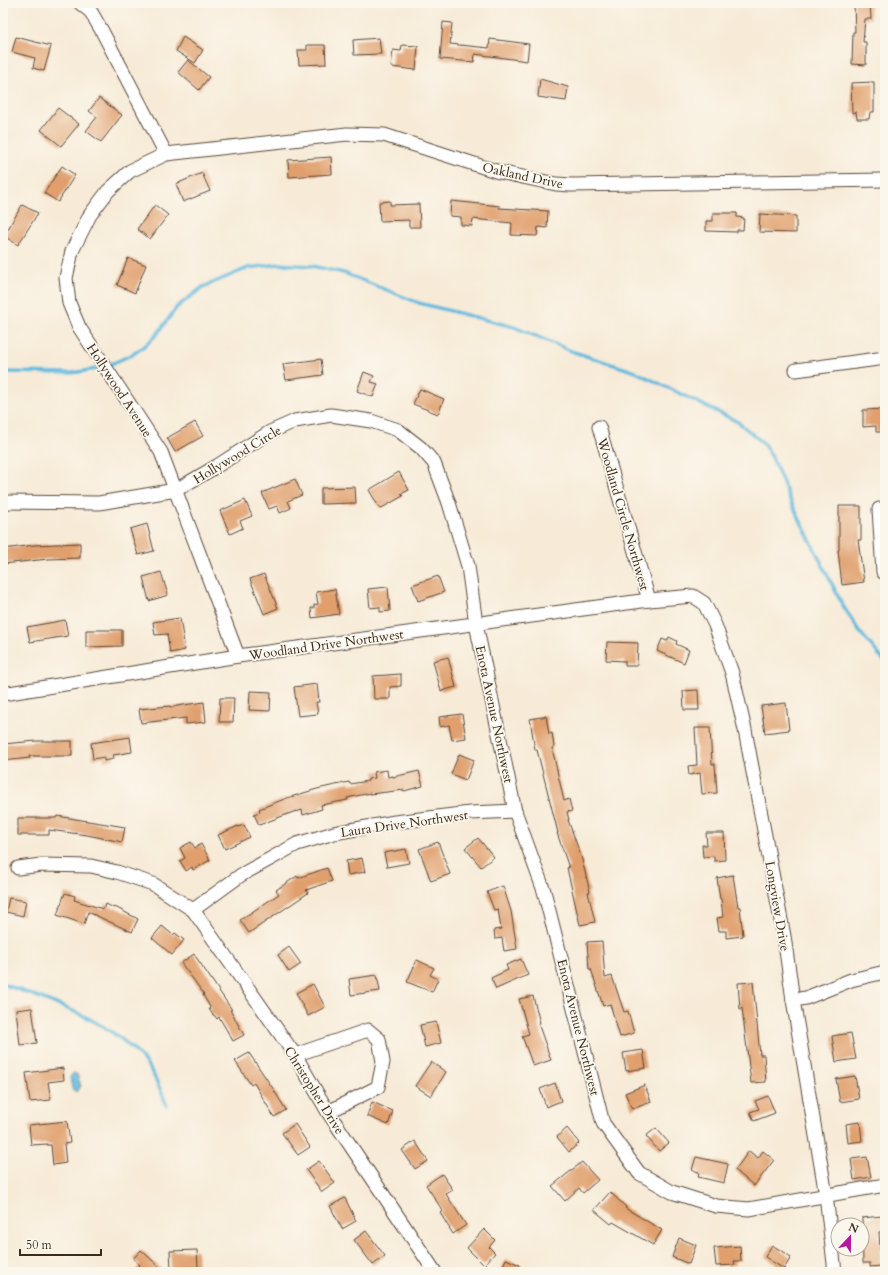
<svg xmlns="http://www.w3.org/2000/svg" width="888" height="1275" font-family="Cardo,serif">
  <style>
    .water { fill: #61b9de; stroke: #4e727e }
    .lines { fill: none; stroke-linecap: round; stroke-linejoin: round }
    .stream { stroke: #61b9de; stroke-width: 3.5 }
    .building { fill: #e09f6c }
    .minor-casing { stroke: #57473a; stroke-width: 15 }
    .minor { stroke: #fff; stroke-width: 13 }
    .labels { text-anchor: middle; stroke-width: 3.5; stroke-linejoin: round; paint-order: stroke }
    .street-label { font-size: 13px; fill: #3b2a1e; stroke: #fbf7ec }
  </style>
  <rect width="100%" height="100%" fill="#fbf7ec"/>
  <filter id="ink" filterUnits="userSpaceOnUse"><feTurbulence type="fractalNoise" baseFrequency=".025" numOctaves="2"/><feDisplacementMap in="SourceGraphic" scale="8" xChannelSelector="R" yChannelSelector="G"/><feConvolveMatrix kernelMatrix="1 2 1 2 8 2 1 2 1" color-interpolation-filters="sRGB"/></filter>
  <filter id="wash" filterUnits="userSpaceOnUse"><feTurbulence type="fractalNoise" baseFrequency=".012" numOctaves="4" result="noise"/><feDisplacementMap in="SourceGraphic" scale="16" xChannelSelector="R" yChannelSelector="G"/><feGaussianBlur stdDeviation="0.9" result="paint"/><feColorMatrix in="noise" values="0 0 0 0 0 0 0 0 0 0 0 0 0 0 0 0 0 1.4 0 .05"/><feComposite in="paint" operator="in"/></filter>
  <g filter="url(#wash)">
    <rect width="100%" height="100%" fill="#f7ebd8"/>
    <path class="water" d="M73,1073L77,1074L81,1086L77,1092L72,1089L70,1077Z"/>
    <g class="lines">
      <g class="stream">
        <path d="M107,366L133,354L146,345L158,333L177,307L203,287L248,268L280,264L312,266L344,273L419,303L514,327L574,352L636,372L738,422L763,443L772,457L791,502L842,604L859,631L885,662"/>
        <path d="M3,372L72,373L102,368"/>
        <path d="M3,984C54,1003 118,1022 150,1069C157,1080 162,1094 167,1106"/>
      </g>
    </g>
    <g id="blocks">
      <g class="building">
        <path d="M854,3H870L871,19H865L863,42H866V65L852,64L853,32H855Z"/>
        <path d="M443,22L452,23L450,44L489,48L490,39L529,44L527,61L475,54L474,62L440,59Z"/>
        <path d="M16,37L51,46L44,71L33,68L35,58L12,52Z"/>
        <path d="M183,37L203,50L195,63L176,51Z"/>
        <path d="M379,38L381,54L354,55L353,40Z"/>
        <path d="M307,45H325L326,64L299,65L298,50H307Z"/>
        <path d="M402,45L418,46L416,70L391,67L393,50L401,51Z"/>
        <path d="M188,60L209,77L199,90L178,72Z"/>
        <path d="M540,79L568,87L566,101L538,97Z"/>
        <path d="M874,82V112H870L869,119H857L856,112L852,113L851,83Z"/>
        <path d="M99,98L122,115L101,142L86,131L97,117L89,111Z"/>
        <path d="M58,108L79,124L61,146L41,130Z"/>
        <path d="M331,157L332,174L289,177L288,160Z"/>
        <path d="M62,166L75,175L58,202L44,193Z"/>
        <path d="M202,173L210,191L183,202L176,184Z"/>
        <path d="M390,201V205L419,204L420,227H409V220L380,221L379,202Z"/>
        <path d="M451,201L500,206L499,208L548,211L547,228L538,227L537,236L511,235L512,223L473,219L472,226L461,225V217L450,216Z"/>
        <path d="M22,205L38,213L18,245L4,236Z"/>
        <path d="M155,205L168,215L150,239L137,229Z"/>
        <path d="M713,213H737V217L744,218L743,230H737V232L706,231V221H713Z"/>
        <path d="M760,214L796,216V233L759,232Z"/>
        <path d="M128,258L146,265L135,293L117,285Z"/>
        <path d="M321,359L323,375L286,380L283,364Z"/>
        <path d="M364,372L374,376L371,382L378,384L373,397L357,391Z"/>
        <path d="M420,389L444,399L438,414L413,404Z"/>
        <path d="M885,409V432H876V426L863,427V410Z"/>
        <path d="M195,422L203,436L175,452L167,438Z"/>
        <path d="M399,472L409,490L401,494L403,496L380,509L369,490Z"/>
        <path d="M295,479L302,495L288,501L291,508L280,513L277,506L269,509L262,493Z"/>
        <path d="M355,487L356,503L321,504V488Z"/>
        <path d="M245,500L252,516L240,521L243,528L230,534L220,511Z"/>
        <path d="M839,506H861V540H858L864,582L842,585L838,550H839Z"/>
        <path d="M147,524L154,551L138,555L130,529Z"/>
        <path d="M80,543V558L48,559L3,564V549L34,545Z"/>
        <path d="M161,572L168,595L149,601L143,577Z"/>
        <path d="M264,574L278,608L264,614L250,579Z"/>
        <path d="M438,576L444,592L418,601L412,585Z"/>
        <path d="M388,587L390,611L380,612V607L370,608L368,589Z"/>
        <path d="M335,589L339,614L312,618L311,608H314V605L318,604L316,592Z"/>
        <path d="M180,618L185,650L170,653L167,634L155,635L153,622Z"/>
        <path d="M65,620L68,636L30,642L27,627Z"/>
        <path d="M86,630H122V646L86,647Z"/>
        <path d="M669,637L677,641L676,644L689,650L684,663L657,651L662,639L667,641Z"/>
        <path d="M607,642L638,643L637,666H625V661L606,660Z"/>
        <path d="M448,657L456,687L441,691L433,661Z"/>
        <path d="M401,674V686L390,687V699H374L373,676Z"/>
        <path d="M317,684L319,702H316L318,714L298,716L294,687Z"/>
        <path d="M698,690L699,710H684L683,691Z"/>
        <path d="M250,691L271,692L270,711L249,710Z"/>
        <path d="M220,698H234L233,722H219Z"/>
        <path d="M204,702L206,722L186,724V718L141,723L139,709L170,706V707Z"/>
        <path d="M786,703L789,730L765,733L761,706Z"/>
        <path d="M462,714L466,738L452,740L449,725L440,727L439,717Z"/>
        <path d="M546,716L549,734L552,733L554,747L552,748L564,801L569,799L572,811L567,812L569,820H568L581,856L590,892H588L595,922L580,925L567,868H569L557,833H558L537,750H535L530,719Z"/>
        <path d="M695,728H710L712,764H715L717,793L702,794L700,773L689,775L688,766L697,765Z"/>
        <path d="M130,737L132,752L113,755L114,759L104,761V757L93,759L91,743Z"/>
        <path d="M36,741H72V756H29L30,758L3,761V744Z"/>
        <path d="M459,754L474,760L466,780L451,774Z"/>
        <path d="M387,770L388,777L393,776V777L419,771L423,786L404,791V790L370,794V793L347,798L348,800L321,805L322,809L303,815L302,810L296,812V811L259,825L254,814L260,812L259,809L287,798L317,789L349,782L350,784L368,781V779L375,778L374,772Z"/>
        <path d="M57,816L125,827L122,842L87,835L49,830V835H18V818H56Z"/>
        <path d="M244,825L250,837L225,849L218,835L238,826V827Z"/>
        <path d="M706,833H724L725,860L714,861V856L703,857L702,845H707Z"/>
        <path d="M478,838L494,857L481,867L465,848Z"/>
        <path d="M191,842L195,848L201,844L210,860L193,870L192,867L186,871L180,861L185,858L180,848Z"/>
        <path d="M438,842L450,874L431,881L419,849Z"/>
        <path d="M406,849L409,863L387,867L384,853Z"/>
        <path d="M362,858L365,872L348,875L346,861Z"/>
        <path d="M327,868L332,881L306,890L308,893L249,933L240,920L279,894L276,890L297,876L298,878Z"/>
        <path d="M733,875L738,907H740L743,936L726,938V931H719L717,918L723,917L721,899H720L717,878Z"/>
        <path d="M503,886L511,911L517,949L504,951L502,938L495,939L494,930L501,929L498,909L494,910L487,892Z"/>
        <path d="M65,893L75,896L74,900L103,909L106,904L114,908L115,907L138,919L132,932L88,912L84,924L57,915Z"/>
        <path d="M9,898L26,901L23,916L6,912Z"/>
        <path d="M162,926L173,935L175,933L184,940L172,955L152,938Z"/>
        <path d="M602,941L605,978L612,976L624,1012L628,1011L634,1033L620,1037L610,1004L603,1006L591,969H589L587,942Z"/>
        <path d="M289,947L301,964L289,972L278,955Z"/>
        <path d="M194,954L232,1010H230L244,1035L233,1041L219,1017L217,1019L214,1015H213L209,1009L210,1007L203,995L204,994L181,963Z"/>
        <path d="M521,959L528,975L496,989L491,978L508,970L506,965Z"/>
        <path d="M417,960L434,968L430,975L438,979L432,992L407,982Z"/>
        <path d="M377,975L380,991L351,995L349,979Z"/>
        <path d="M753,982L760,1055H764L766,1082L751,1083L742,1008L740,1009L738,983Z"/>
        <path d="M313,984L325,1007L308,1016L296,993Z"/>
        <path d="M533,996L540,1023H538L551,1060L533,1066L522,1036L529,1034L519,999Z"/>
        <path d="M32,1008L37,1043L20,1045L16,1010Z"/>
        <path d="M436,1022L441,1043L425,1047L420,1025Z"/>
        <path d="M851,1033L856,1059L836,1062L832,1036Z"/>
        <path d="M643,1050L646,1068L626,1071L623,1053Z"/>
        <path d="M249,1053L272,1087L286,1110L274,1117L254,1083L251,1085L235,1061Z"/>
        <path d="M431,1062L446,1072L431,1096L415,1086Z"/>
        <path d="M63,1068L64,1080L48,1082L51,1100L30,1102L26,1073Z"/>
        <path d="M855,1076L859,1099L840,1102L836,1079Z"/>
        <path d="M555,1083L561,1101L546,1107L540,1089Z"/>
        <path d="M645,1085L651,1102L632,1109L625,1093Z"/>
        <path d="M768,1096L775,1113L754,1121L750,1112L759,1109L755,1101Z"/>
        <path d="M372,1102L393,1111L388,1125L367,1116Z"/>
        <path d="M67,1121L70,1143L64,1144L66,1163L53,1165L51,1145H47V1144L31,1145L29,1125Z"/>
        <path d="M860,1122L862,1141L848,1143L846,1124Z"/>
        <path d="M295,1124L310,1147L298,1155L282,1133Z"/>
        <path d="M567,1128L579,1143L569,1152L557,1137Z"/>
        <path d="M656,1128L669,1143L659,1151L646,1136Z"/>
        <path d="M415,1141L428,1161L415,1169L402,1150Z"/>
        <path d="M749,1151L758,1158L763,1151L774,1160L754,1186L735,1170Z"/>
        <path d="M696,1157L728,1164L724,1183L698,1177L699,1172L692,1170Z"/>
        <path d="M867,1157L871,1177L854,1180L851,1159Z"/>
        <path d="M319,1161L335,1183L322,1192L306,1170Z"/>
        <path d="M582,1162L598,1180L583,1193L579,1188L565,1201L552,1186Z"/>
        <path d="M442,1174L453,1190L446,1194L466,1225L453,1234L440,1213L443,1211L426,1185Z"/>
        <path d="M610,1192L626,1207L625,1208L662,1230L653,1245L613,1222L611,1224L594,1210Z"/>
        <path d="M345,1198L356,1221L342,1229L330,1206Z"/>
        <path d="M882,1216L884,1231L879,1232L881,1266L870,1267V1263H863L862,1218Z"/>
        <path d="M484,1229L495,1240L489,1247L495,1253L484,1265L467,1248Z"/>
        <path d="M366,1231L385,1256L373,1265L354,1240Z"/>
        <path d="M679,1238L696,1245L689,1264L672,1257Z"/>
        <path d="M772,1245L791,1257L784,1269L765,1257Z"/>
        <path d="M740,1246L741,1261H734L735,1265L716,1266L714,1248Z"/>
        <path d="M141,1250L165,1272H134L140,1265L133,1259Z"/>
        <path d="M197,1250L198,1267L171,1268L170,1251Z"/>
        <path d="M506,1259L520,1265L517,1272H500Z"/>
      </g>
    </g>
  </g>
  <g filter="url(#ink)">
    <use href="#blocks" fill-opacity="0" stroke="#57473a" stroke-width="1"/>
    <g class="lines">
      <defs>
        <g id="minor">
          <path d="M80,3L91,12L102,31L166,154"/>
          <path d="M796,370L885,358"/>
          <path d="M599,427L649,600"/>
          <path d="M3,502L99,503L176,490L217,466L270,432L295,421L331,415L371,421L398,430L421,448L434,463L449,503L468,566L476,624L515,811L544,891L603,1123L639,1173L672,1192L716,1206L749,1209L885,1185"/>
          <path d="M879,509L883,572"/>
          <path d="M238,656L161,452L79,327L69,303L66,278L72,251L90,215L108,191L130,171L166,154L347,134L384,135L499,172L556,184L571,185L885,180"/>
          <path d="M3,694L238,656L649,600L693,596L704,603L715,625L732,673L745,730L784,936L793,1000L826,1195L835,1272"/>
          <path d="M18,868L41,865L91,866L117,872L153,884L193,910L295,1055L328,1112L435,1272"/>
          <path d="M193,910L241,875L297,844L334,833L395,822L470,813L515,811"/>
          <path d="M793,1000L806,998L851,980L885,972"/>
          <path d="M295,1055L368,1030L379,1039L383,1062L378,1087L328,1112"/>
        </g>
      </defs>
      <use href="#minor" class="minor-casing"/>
      <use href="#minor" class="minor"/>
    </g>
  </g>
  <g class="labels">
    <g class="street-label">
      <text transform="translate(523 175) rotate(12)" y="5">Oakland Drive</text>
      <text transform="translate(120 390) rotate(57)" y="5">Hollywood Avenue</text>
      <text transform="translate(237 454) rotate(-31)" y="5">Hollywood Circle</text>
      <text transform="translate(624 514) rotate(74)" y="5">Woodland Circle Northwest</text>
      <text transform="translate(326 644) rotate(-8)" y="5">Woodland Drive Northwest</text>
      <text transform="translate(495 714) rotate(78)" y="5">Enota Avenue Northwest</text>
      <text transform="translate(404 823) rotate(-8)" y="5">Laura Drive Northwest</text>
      <text transform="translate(778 906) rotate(80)" y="5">Longview Drive</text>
      <text transform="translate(579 1027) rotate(76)" y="5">Enota Avenue Northwest</text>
      <text transform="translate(315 1090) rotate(58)" y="5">Christopher Drive</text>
    </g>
  </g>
  <rect width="888" height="1275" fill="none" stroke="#fbf7ec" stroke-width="16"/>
  <g transform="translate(850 1237) rotate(22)"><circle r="19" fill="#fbf7ec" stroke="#aea59a"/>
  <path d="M0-3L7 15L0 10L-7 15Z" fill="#b5179e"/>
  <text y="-6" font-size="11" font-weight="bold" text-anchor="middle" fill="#3b2a1e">N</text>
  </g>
  <path d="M20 1249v6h81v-6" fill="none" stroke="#3b2a1e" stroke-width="2"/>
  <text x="26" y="1249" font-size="12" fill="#3b2a1e" stroke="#fbf7ec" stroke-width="3" paint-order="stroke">50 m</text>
</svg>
